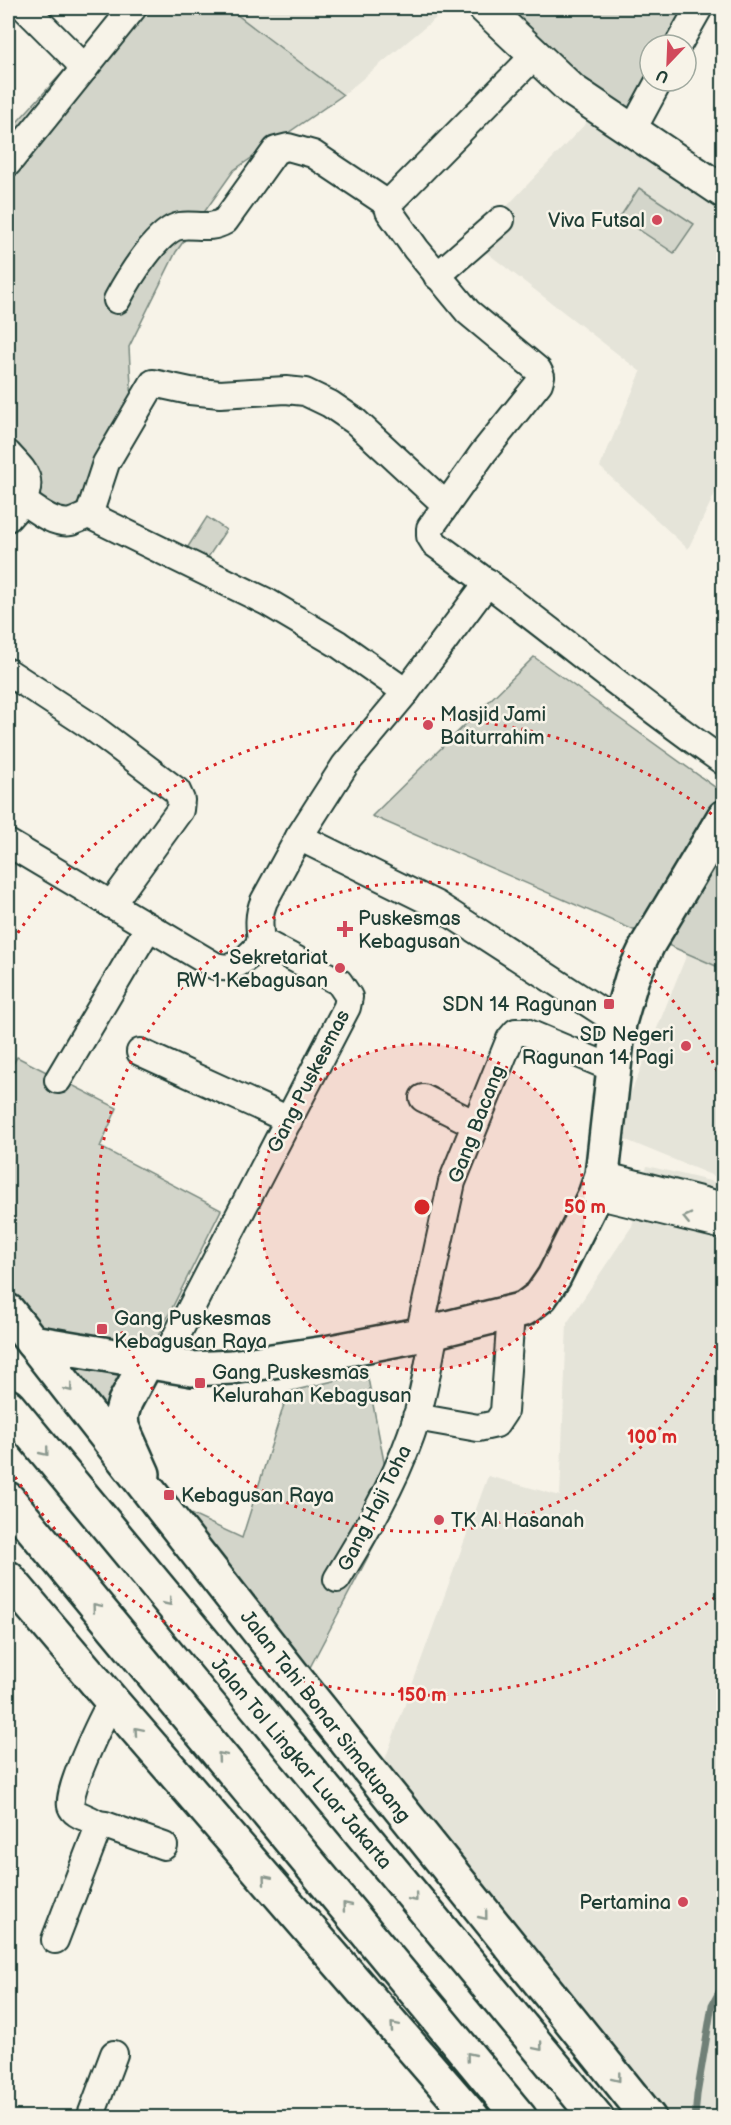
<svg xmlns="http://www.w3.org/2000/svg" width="731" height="2125" font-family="'Balsamiq Sans',sans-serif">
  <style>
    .built { fill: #e5e4d9 }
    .green { fill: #d3d5ca; stroke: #79897f; stroke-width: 1.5 }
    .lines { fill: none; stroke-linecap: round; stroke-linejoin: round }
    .stream { stroke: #6f8077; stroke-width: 7 }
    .minor-casing { stroke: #1f3d34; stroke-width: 30 }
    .tertiary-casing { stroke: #1f3d34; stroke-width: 36 }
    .secondary-casing { stroke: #1f3d34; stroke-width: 38 }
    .trunk-casing { stroke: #1f3d34; stroke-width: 38 }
    .motorway-casing { stroke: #1f3d34; stroke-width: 38 }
    .minor { stroke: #f7f3e8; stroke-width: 26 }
    .tertiary { stroke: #f7f3e8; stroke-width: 32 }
    .secondary { stroke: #f7f3e8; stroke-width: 33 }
    .trunk { stroke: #f7f3e8; stroke-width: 33 }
    .motorway { stroke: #f7f3e8; stroke-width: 33 }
    .oneway { stroke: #8b988e }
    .ring { fill: none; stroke: #d62828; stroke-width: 3; stroke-dasharray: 3 6 }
    .poi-dot { fill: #d1495b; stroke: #f7f3e8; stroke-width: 2 }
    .labels { text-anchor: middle; stroke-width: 5; stroke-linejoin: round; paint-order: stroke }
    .poi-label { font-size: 20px; fill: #1f3d34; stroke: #f7f3e8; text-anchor: start }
    .street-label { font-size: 20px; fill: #1f3d34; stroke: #f7f3e8 }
    .centre { fill: #d62828; stroke: #f7f3e8; stroke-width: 3 }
    .ring-label { font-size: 18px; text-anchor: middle; font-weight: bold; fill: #d62828; stroke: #f7f3e8; stroke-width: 5; stroke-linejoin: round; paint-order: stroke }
  </style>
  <rect width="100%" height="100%" fill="#f7f3e8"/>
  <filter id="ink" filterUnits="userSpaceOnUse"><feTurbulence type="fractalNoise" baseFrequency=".0167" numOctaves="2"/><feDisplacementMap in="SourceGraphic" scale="12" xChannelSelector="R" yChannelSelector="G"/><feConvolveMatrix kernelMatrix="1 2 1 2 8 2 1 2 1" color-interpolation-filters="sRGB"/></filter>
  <g filter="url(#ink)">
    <g class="built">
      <path d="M228,8H448L343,95Z"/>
      <path d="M606,102L723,187V477L688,549L600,467L641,372L473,242Z"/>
      <path d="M691,944L724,958L723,2117H669L383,1765L488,1476L560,1496L567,1323L632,1226L647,1166L714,1182L716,1177L614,1135Z"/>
    </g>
    <g class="green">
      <path d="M117,8H228L343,95L234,170L176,252L129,347L132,405L72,514L30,507L8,484V132L104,27Z"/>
      <path d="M495,8H693L679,45H650L647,129L548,65Z"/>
      <path d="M639,188L694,224L674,253L620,217Z"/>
      <path d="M207,517L226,530L203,565L184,553Z"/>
      <path d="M534,657L723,793V969L372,816Z"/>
      <path d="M17,1057L117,1108L100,1147L221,1210L108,1436L8,1318V1072Z"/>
      <path d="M367,1373L393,1509L307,1673L158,1499L242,1538L288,1392Z"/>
    </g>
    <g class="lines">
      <path class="stream" d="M695,2118L697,2095L712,2005L724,1983"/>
      <defs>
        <g id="minor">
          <path d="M25,8L85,68"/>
          <path d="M678,45L699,8"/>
          <path d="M535,55L388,204L389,211L416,249L468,312L538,370L541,376L539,383L483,453L430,528V536L435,544C533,614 625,693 724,762"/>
          <path d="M632,131L659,81"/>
          <path d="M8,163L133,8"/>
          <path d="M437,276L501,220"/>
          <path d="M117,300C127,281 158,229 180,226C196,224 210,230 225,221L276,150L288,147L313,154L388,204"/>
          <path d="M8,454C23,471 34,477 23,501"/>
          <path d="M89,515L106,463L153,383L190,391L220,394L286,390L305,392L330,404L355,421L446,505"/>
          <path d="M8,518L23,501C36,510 54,525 71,522C77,520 83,517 89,515L267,602L338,644L406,692"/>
          <path d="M8,672L92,727L177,791L181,800L180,810L111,905"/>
          <path d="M299,837L437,905L619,1023"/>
          <path d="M8,843L215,966C220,967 226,968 230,967C241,964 256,951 261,941"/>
          <path d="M261,941C259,926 258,915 264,901L299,837L345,765L406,692L488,582"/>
          <path d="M140,1052L289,1120"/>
          <path d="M58,1080L148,928"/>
          <path d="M423,1098L475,1124"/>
          <path d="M602,1175L724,1206"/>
          <path d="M595,1195L724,1226"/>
          <path d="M419,1335L452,1182L510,1039L516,1032H526L614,1069"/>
          <path d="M162,1364L347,1007L349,997L339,982L261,941"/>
          <path d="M416,1417L478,1428L496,1424L504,1412L511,1313"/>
          <path d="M337,1579C365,1533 393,1486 411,1435C423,1402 428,1365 435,1331"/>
          <path d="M97,1824L105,1825L164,1846"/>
          <path d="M55,1940L97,1831V1824C90,1817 75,1817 71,1806C66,1792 103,1716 112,1701"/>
          <path d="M90,2118L114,2054"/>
        </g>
        <path id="tertiary" d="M485,8L572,90L724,192"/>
        <g id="secondary">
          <path d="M32,1342L192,1369L232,1367L326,1353L419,1335L524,1309L541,1296L554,1277L595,1195L602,1175L619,1023L632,978L648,944L724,817"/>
          <path d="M143,1474L122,1427L121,1416L125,1402L147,1361"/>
        </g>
        <g id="trunk">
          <path d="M8,1311L292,1674L649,2118"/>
          <path d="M8,1578L112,1701L473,2118"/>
        </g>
        <g id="motorway">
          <path d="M8,1406L597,2118"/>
          <path d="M8,1499L520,2118"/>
        </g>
      </defs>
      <use href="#minor" class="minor-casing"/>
      <use href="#tertiary" class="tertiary-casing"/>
      <use href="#secondary" class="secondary-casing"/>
      <use href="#trunk" class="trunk-casing"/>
      <use href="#motorway" class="motorway-casing"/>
      <use href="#minor" class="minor"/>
      <use href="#tertiary" class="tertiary"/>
      <use href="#secondary" class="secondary"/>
      <use href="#trunk" class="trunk"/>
      <use href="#motorway" class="motorway"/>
    </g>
    <defs><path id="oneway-chevron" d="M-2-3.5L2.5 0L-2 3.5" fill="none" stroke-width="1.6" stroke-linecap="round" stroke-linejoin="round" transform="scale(1.5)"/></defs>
    <g class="oneway">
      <use href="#oneway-chevron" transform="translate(687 1218) rotate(-167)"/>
      <use href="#oneway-chevron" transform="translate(69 1388) rotate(52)"/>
      <use href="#oneway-chevron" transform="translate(45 1452) rotate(51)"/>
      <use href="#oneway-chevron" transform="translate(168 1602) rotate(51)"/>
      <use href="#oneway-chevron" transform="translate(96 1607) rotate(-130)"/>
      <use href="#oneway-chevron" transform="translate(138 1731) rotate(-131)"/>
      <use href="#oneway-chevron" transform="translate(221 1756) rotate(-130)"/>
      <use href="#oneway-chevron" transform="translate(266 1879) rotate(-131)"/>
      <use href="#oneway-chevron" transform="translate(414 1898) rotate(50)"/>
      <use href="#oneway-chevron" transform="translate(346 1906) rotate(-130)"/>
      <use href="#oneway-chevron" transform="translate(484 1916) rotate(51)"/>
      <use href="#oneway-chevron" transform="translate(394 2026) rotate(-131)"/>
      <use href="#oneway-chevron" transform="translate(539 2047) rotate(50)"/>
      <use href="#oneway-chevron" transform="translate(470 2056) rotate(-129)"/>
      <use href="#oneway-chevron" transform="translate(617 2078) rotate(52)"/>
    </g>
  </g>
  <circle cx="422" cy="1207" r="163" fill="#d62828" fill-opacity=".12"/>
  <g class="ring">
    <circle cx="422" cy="1207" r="163"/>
    <path d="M723 1329A325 325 0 1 1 723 1085"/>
    <path d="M722 1592A488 488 0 0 1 8 1466M8 948A488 488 0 0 1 722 822"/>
  </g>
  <g class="poi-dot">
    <circle cx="657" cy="220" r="6"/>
    <circle cx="428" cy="725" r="6"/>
    <path d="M342 920h6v6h6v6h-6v6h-6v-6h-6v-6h6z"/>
    <circle cx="340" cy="968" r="6"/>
    <rect x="603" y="998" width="12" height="12" rx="3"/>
    <circle cx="686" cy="1046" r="6"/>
    <rect x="96" y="1323" width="12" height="12" rx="3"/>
    <rect x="194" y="1377" width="12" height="12" rx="3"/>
    <rect x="163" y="1489" width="12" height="12" rx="3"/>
    <circle cx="439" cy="1520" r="6"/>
    <circle cx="683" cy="1902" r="6"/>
  </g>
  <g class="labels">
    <g class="poi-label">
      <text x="645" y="227" text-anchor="end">Viva Futsal</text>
      <text x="440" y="721">Masjid Jami<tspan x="440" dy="23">Baiturrahim</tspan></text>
      <text x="358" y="925">Puskesmas<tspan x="358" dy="23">Kebagusan</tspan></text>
      <text x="328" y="964" text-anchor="end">Sekretariat<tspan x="328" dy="23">RW 1 Kebagusan</tspan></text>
      <text x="597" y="1011" text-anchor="end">SDN 14 Ragunan</text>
      <text x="674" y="1041" text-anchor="end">SD Negeri<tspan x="674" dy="23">Ragunan 14 Pagi</tspan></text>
      <text x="114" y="1325">Gang Puskesmas<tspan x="114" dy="23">Kebagusan Raya</tspan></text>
      <text x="212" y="1379">Gang Puskesmas<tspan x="212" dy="23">Kelurahan Kebagusan</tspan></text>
      <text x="181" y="1502">Kebagusan Raya</text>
      <text x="451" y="1527">TK Al Hasanah</text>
      <text x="671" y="1909" text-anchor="end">Pertamina</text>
    </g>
    <g class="street-label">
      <text transform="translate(308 1081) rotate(-63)" y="7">Gang Puskesmas</text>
      <text transform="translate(476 1124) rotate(-69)" y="7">Gang Bacang</text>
      <text transform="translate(374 1508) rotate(-63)" y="7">Gang Haji Toha</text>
      <text transform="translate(326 1716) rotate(52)" y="7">Jalan Tahi Bonar Simatupang</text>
      <text transform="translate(302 1763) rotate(50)" y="7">Jalan Tol Lingkar Luar Jakarta</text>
    </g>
  </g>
  <circle cx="422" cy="1207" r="9" class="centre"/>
  <g class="ring-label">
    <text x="585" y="1213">50 m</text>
    <text x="652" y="1443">100 m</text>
    <text x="422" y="1701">150 m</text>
  </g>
  <rect width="731" height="2125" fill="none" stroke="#f7f3e8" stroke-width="30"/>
  <rect x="15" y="15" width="701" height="2095" fill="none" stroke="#1f3d34" stroke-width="2" filter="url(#ink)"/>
  <g transform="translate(668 63) rotate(203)"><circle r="28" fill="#f7f3e8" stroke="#a1aaa0" stroke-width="1.5"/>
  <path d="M0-4.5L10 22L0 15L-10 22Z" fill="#d1495b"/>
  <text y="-9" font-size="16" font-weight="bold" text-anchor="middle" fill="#1f3d34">U</text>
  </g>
</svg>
